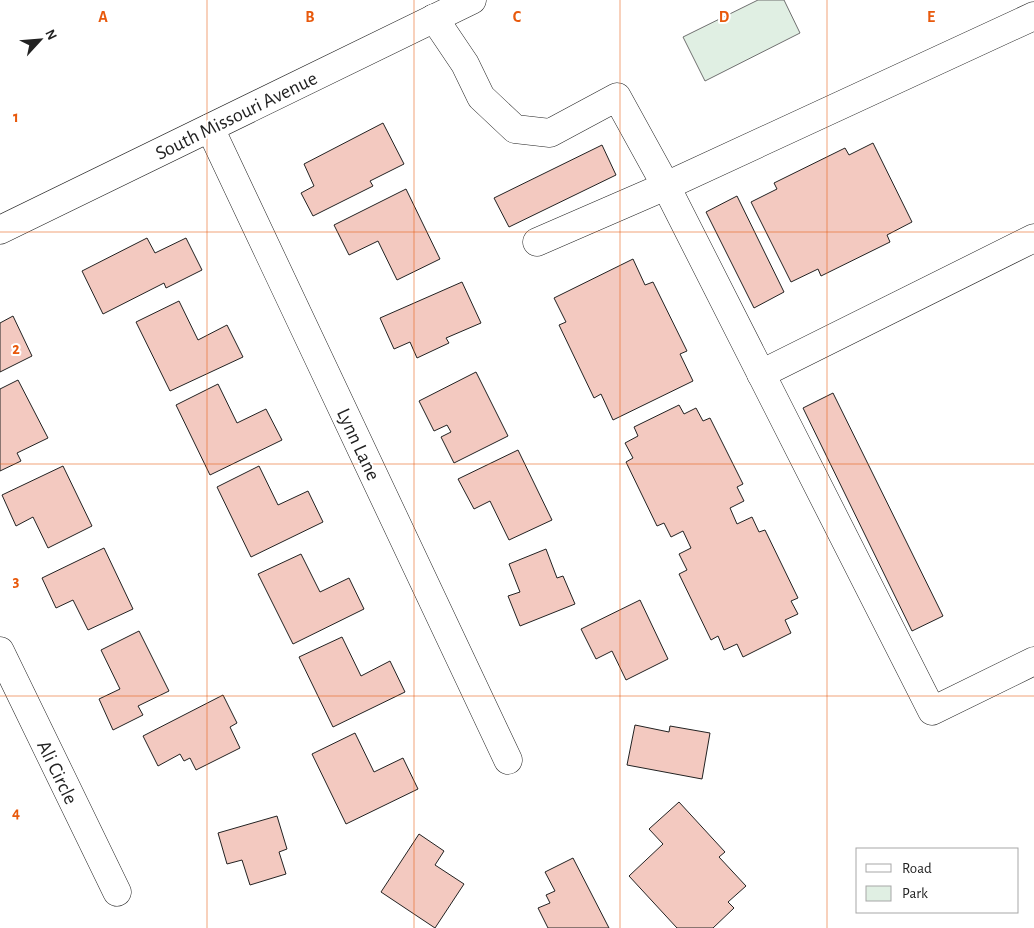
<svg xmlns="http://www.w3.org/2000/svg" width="1034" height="928" font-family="'Alegreya Sans',sans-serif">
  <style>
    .green { fill: #e0efe3; stroke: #6f6f6f }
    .building { fill: #f3c9c0; stroke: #222 }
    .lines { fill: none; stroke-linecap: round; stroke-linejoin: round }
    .minor-casing { stroke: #222; stroke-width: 29 }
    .minor { stroke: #fff; stroke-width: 28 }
    .grid { fill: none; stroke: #e8590c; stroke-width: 1; stroke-opacity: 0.55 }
    .labels { text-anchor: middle; stroke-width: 4; stroke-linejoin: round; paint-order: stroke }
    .street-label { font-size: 20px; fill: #222; stroke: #fff }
    .grid-label { font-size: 16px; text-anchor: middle; font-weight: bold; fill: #e8590c; stroke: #fff; stroke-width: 4; stroke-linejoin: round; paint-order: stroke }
  </style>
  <rect width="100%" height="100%" fill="#fff"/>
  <path class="green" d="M758,0H784L800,33L705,81L683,37Z"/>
  <g class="building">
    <path d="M383,123L404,164L370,181L373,186L313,216L301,193L314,186L304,164Z"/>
    <path d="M873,143L912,222L887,235L890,242L821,276L818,269L791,282L751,202L777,189L774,183L845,148L849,155Z"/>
    <path d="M602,145L616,175L509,227L494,198Z"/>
    <path d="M406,189L440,259L397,280L378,241L349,255L334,225Z"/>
    <path d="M737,196L784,292L754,308L706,212Z"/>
    <path d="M147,238L155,253L186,238L202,270L166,288L164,283L103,314L82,271Z"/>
    <path d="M633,259L645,285L653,282L687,351L680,354L693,381L613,420L601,394L594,398L559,325L566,322L554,298Z"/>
    <path d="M462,282L481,323L446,338L449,343L417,358L410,342L394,349L380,318Z"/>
    <path d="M179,301L198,340L227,325L243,357L170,391L136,322Z"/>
    <path d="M13,316L32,356L0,372V323Z"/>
    <path d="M476,372L508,436L454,463L441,437L451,432L447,425L434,431L419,401Z"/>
    <path d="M18,380L48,438L17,453L21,461L0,471V389Z"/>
    <path d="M218,384L237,423L266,409L282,440L210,475L176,405Z"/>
    <path d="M833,393L943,616L912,631L803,408Z"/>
    <path d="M679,405L684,414L696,408L703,421L710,418L743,484L737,487L744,501L730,508L737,524L752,517L759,532L765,530L798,598L791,601L798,614L785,620L791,633L743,657L737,644L724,650L718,636L711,640L679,574L687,570L679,554L691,548L683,531L671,537L664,523L657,526L626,462L633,458L625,443L638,436L634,427Z"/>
    <path d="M518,450L552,520L509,540L490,501L474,509L458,479Z"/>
    <path d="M63,466L92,526L48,548L33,517L16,526L2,495Z"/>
    <path d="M259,466L278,505L308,491L323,522L251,557L217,487Z"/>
    <path d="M104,548L133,609L88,630L73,600L56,608L42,578Z"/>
    <path d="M546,549L557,578L563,576L575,604L520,626L508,596L520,592L509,564Z"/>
    <path d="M301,554L320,592L349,578L364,609L293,644L258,574Z"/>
    <path d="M640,600L668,659L626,680L612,651L596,659L581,629Z"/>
    <path d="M139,631L169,691L138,706L143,715L113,730L99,699L120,689L101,650Z"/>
    <path d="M342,637L361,676L390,661L405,692L333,727L299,657Z"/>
    <path d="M223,695L237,723L230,727L240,748L196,770L190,758L184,761L180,754L158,766L143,736Z"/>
    <path d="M635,725L669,732L670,726L710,733L702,779L627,765Z"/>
    <path d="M355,733L374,772L403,758L418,789L346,824L312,754Z"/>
    <path d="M679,802L725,852L719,857L746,886L728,902L734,908L713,928H677L629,876L663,844L649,829Z"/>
    <path d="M277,816L287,849L279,852L286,874L250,885L242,860L227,864L218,833Z"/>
    <path d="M419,834L444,851L435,865L464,884L435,928L381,892Z"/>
    <path d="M573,858L609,928H548L538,908L550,903L546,895L555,891L545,872Z"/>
  </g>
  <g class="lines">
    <defs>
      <g id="minor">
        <path d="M1034,16L666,186L932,711L1034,661"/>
        <path d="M434,18L465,64L481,97L515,129L550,133L617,97L666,186L537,242"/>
        <path d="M210,128L508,760"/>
        <path d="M0,230L472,0"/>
        <path d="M761,374L1034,238"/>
        <path d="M0,651L117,892"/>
      </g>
    </defs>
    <use href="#minor" class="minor-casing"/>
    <use href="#minor" class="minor"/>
  </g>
  <path class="grid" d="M207,0V928M414,0V928M620,0V928M827,0V928M0,232H1034M0,464H1034M0,696H1034"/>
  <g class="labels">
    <g class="street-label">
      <text transform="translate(236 115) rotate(-26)" y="7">South Missouri Avenue</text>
      <text transform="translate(359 444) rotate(65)" y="7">Lynn Lane</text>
      <text transform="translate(58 772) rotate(64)" y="7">Ali Circle</text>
    </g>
  </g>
  <g class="grid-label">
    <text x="103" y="22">A</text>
    <text x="310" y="22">B</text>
    <text x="517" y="22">C</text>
    <text x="724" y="22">D</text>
    <text x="931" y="22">E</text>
    <text x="16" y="122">1</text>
    <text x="16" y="354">2</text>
    <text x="16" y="586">3</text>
    <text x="16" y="818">4</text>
  </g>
  <rect x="856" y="848" width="162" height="65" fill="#ffffff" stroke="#a7a7a7"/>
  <rect x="866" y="864" width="25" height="8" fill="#ffffff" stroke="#a7a7a7"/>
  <text x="902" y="873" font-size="15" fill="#222222">Road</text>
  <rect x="866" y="886" width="25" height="15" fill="#e0efe3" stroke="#a7a7a7"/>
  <text x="902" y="898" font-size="15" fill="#222222">Park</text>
  <g transform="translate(40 40) rotate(64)" stroke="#ffffff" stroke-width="4" paint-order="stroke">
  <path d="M0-4L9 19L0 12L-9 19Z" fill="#222222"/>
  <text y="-8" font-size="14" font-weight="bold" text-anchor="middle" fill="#222222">N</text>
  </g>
</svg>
